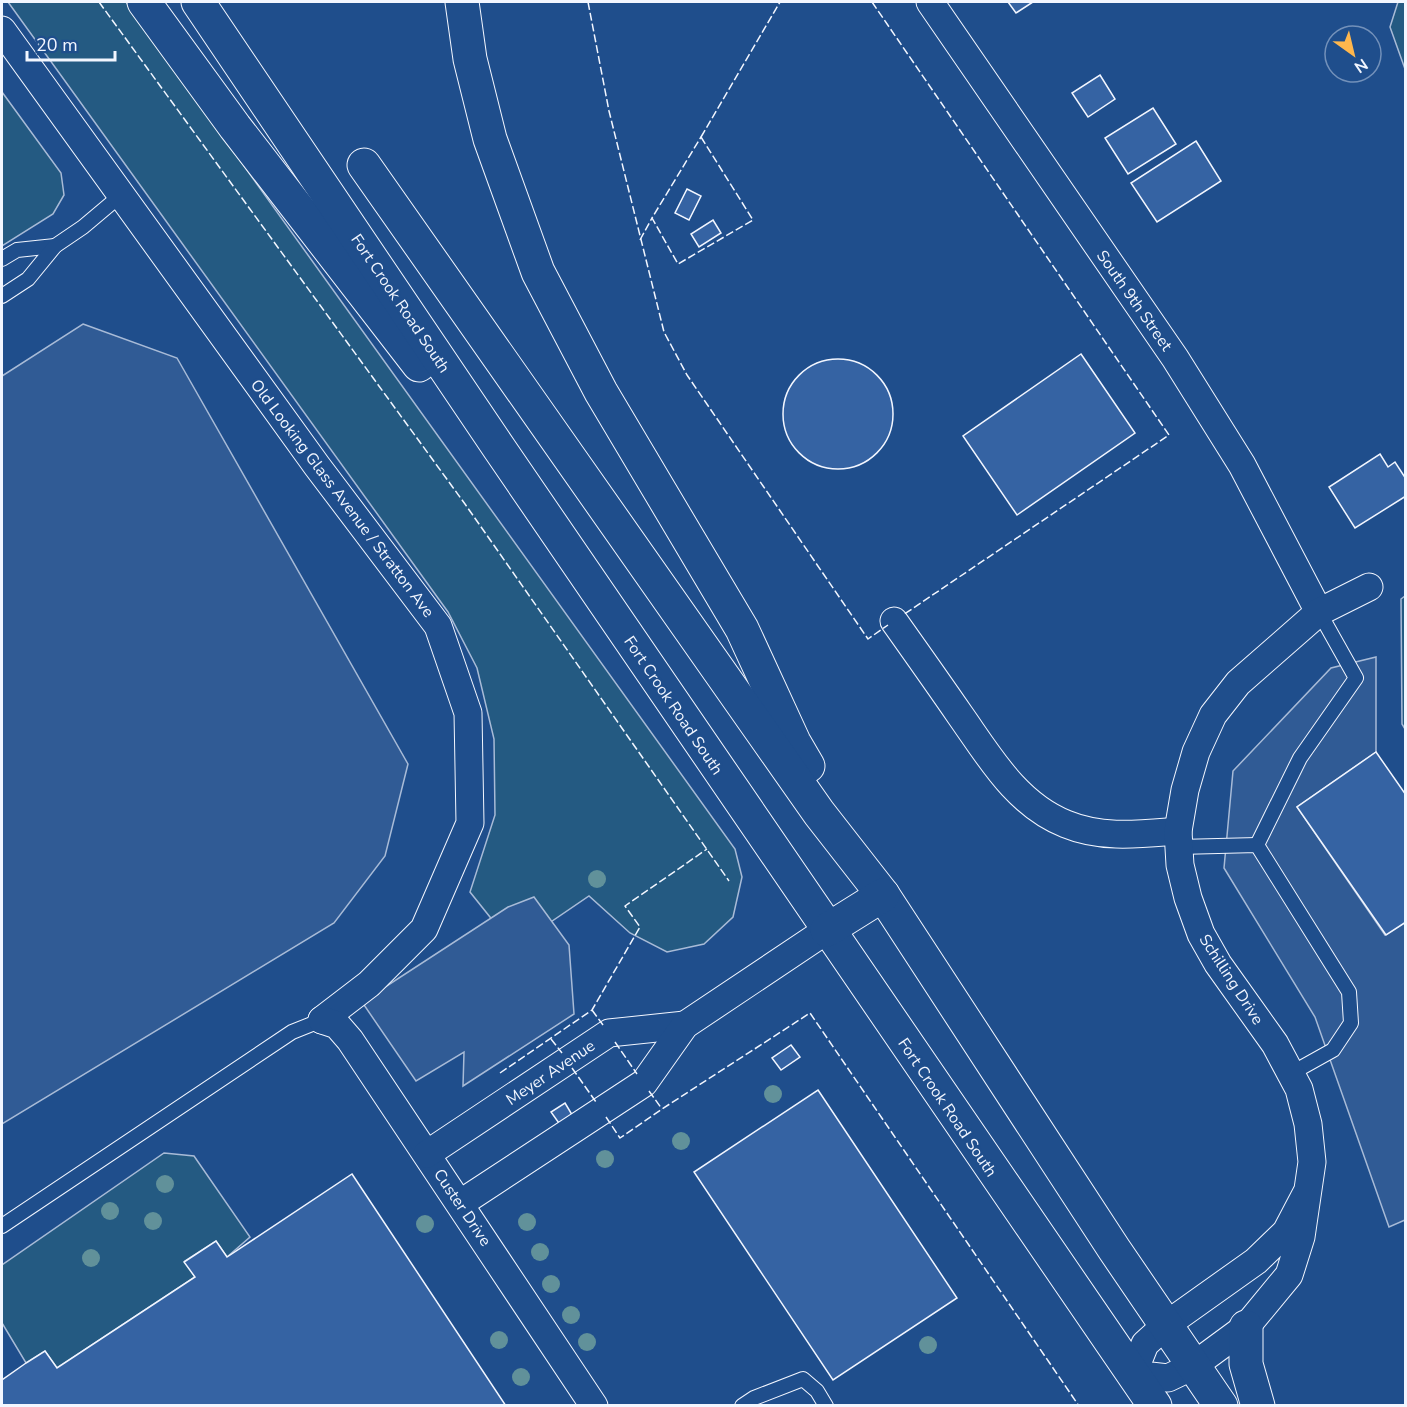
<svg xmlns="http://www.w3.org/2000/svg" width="1407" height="1407" font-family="'Nunito Sans',sans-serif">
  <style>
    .green { fill: #245a82; stroke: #a8bbd7; stroke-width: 1.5 }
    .parking { fill: #305b95; stroke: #a8bbd7; stroke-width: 1.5 }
    .building { fill: #3563a3; stroke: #f2f6ff; stroke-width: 1.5 }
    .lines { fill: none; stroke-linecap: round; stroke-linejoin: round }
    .service-casing { stroke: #f2f6ff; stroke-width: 16 }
    .minor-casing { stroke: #f2f6ff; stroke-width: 29 }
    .primary-casing { stroke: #f2f6ff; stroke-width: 35 }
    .service { stroke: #1f4e8c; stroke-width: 14 }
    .minor { stroke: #1f4e8c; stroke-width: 27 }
    .primary { stroke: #1f4e8c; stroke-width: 33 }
    .fence { stroke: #f2f6ff; stroke-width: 1.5; stroke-dasharray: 8 3; stroke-linecap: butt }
    .tree { fill: #61919a }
    .labels { text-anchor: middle; stroke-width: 4.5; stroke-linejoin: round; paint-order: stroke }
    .street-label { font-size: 16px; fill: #f2f6ff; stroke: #1f4e8c }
  </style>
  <rect width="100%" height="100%" fill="#1f4e8c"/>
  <g class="green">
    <path d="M8,2H126L735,849L742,877L733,917L704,944L667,952L630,933L589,896L514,947L470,892L495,815L494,739L477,668L448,612Z"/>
    <path d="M1398,2H1405V69L1390,27Z"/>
    <path d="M2,92L61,173L64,195L53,214L2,246Z"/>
    <path d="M1405,596V729L1402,724L1401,599Z"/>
    <path d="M164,1153L194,1156L250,1237L227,1257L216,1241L185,1261L195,1277L57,1368L45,1351L26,1363L2,1323V1265Z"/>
  </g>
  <g class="parking">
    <path d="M83,324L177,358L408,764L385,856L334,923L2,1124V376Z"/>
    <path d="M1376,657V752L1297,807L1385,935L1405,922V1220L1389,1227L1315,1017L1224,868L1233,771L1331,668Z"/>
    <path d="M534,897L569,945L574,1014L463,1086L464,1052L416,1081L362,1002L508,907Z"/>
  </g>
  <g class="building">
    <path d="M1008,2H1033L1016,13Z"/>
    <path d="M1100,75L1115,99L1088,117L1072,93Z"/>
    <path d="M1153,108L1176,144L1128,174L1105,138Z"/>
    <path d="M1196,141L1221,181L1157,222L1131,183Z"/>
    <path d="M687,189L701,196L689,220L675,213Z"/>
    <path d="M713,220L721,233L699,247L691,234Z"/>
    <path d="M1081,354L1135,433L1017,515L963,436Z"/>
    <circle cx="838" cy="414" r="55"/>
    <path d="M1380,454L1388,467L1395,462L1406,479V496L1355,528L1329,487Z"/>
    <path d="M1376,752L1406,795V922L1386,935L1297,807Z"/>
    <path d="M791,1045L800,1057L781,1070L772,1058Z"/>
    <path d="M818,1090L957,1298L833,1380L694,1172Z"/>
    <path d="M565,1103L574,1118L561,1126L551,1112Z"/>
    <path d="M352,1174L506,1406H2V1380L26,1363L45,1351L57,1368L195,1277L184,1262L216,1241L227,1257Z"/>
  </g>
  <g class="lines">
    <defs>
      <g id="service">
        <path d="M2,259L17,250L55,246"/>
        <path d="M2,296L28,279L55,246L83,227L121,195"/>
        <path d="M1257,845L1300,758L1356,678L1319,612"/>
        <path d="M1179,847L1257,845L1349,992L1351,1023L1333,1050L1290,1074"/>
        <path d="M2,1226L292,1032L322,1020"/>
        <path d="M742,1406L754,1398L803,1379L817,1391L826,1406"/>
      </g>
      <g id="minor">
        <path d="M930,2L1175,358L1242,465L1319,612"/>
        <path d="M2,30L317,466L438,626L468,713L470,823L424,929L369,984L322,1020"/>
        <path d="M894,621C916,652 938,683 960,715C989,756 1016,804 1066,824C1102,839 1140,834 1178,831"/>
        <path d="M322,1020L337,1025L350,1040L594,1406"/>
        <path d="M427,1154L609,1033L685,1025"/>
        <path d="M1307,1192L1286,1232L1256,1261L1166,1325L1145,1344L1133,1374L1168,1378L1193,1366L1246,1327L1289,1275L1301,1237L1312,1162L1308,1124L1299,1089L1275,1044L1218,964L1201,934L1188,898L1180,865L1178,831L1185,790L1196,752L1213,715L1238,683L1319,612L1369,587"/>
        <path d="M461,1203L644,1083L685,1025L827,930"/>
      </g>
      <g id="primary">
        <path d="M144,2L235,127L419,365"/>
        <path d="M198,2C514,472 832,940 1155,1406"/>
        <path d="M462,2L470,59L490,139L538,272L601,392L742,629L794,742L808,766"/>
        <path d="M364,165L819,813L883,895L1114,1249L1221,1406"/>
        <path d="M827,930L883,895"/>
        <path d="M1246,1327V1364L1258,1406"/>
      </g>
    </defs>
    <use href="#service" class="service-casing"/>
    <use href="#minor" class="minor-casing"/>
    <use href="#primary" class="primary-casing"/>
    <use href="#service" class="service"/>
    <use href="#minor" class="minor"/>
    <use href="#primary" class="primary"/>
    <g class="fence">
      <path d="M99,2L465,504L729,881"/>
      <path d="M588,2L609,111L664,332L687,375L868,639L888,625"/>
      <path d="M872,2L1169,435L903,615"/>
      <path d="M701,137L753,220L678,264L652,218Z"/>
      <path d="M701,137L780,2"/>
      <path d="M640,240L652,218"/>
      <path d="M592,1010L603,1025"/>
      <path d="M551,1039L562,1053"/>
      <path d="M615,1042L637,1074"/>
      <path d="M572,1068L596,1102"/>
      <path d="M500,1073L592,1010L640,927L625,906L707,849"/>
      <path d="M649,1091L662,1109"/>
      <path d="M606,1117L620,1138L662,1109L810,1013L1079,1406"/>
    </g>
  </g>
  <g class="tree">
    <circle cx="597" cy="879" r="9"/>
    <circle cx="773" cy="1094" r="9"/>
    <circle cx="681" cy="1141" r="9"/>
    <circle cx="605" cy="1159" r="9"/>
    <circle cx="165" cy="1184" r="9"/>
    <circle cx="110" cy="1211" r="9"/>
    <circle cx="153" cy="1221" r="9"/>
    <circle cx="527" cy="1222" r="9"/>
    <circle cx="425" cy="1224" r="9"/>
    <circle cx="540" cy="1252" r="9"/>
    <circle cx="91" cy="1258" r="9"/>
    <circle cx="551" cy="1284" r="9"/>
    <circle cx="571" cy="1315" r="9"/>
    <circle cx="499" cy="1340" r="9"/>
    <circle cx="587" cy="1342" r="9"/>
    <circle cx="928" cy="1345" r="9"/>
    <circle cx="521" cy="1377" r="9"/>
  </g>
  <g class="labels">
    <g class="street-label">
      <text transform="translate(1135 300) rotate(55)" y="6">South 9th Street</text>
      <text transform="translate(401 303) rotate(56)" y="6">Fort Crook Road South</text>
      <text transform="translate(343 498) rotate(53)" y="6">Old Looking Glass Avenue / Stratton Ave</text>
      <text transform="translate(674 705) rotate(56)" y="6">Fort Crook Road South</text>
      <text transform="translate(1232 979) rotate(57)" y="6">Schilling Drive</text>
      <text transform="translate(550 1072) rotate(-34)" y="6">Meyer Avenue</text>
      <text transform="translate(948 1107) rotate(56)" y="6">Fort Crook Road South</text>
      <text transform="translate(463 1207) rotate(56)" y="6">Custer Drive</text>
    </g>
  </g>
  <rect width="1407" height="1407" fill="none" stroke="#f2f6ff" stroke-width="6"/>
  <g transform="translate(1353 54) rotate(146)"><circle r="28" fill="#1f4e8c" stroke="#7391ba" stroke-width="1.5"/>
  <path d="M0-4.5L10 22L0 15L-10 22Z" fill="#ffb74d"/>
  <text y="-9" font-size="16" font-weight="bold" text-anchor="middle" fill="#f2f6ff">N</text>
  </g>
  <path d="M27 51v9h88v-9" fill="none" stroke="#f2f6ff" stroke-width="3"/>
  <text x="36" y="51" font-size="18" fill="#f2f6ff" stroke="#1f4e8c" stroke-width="4.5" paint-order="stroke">20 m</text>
</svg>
